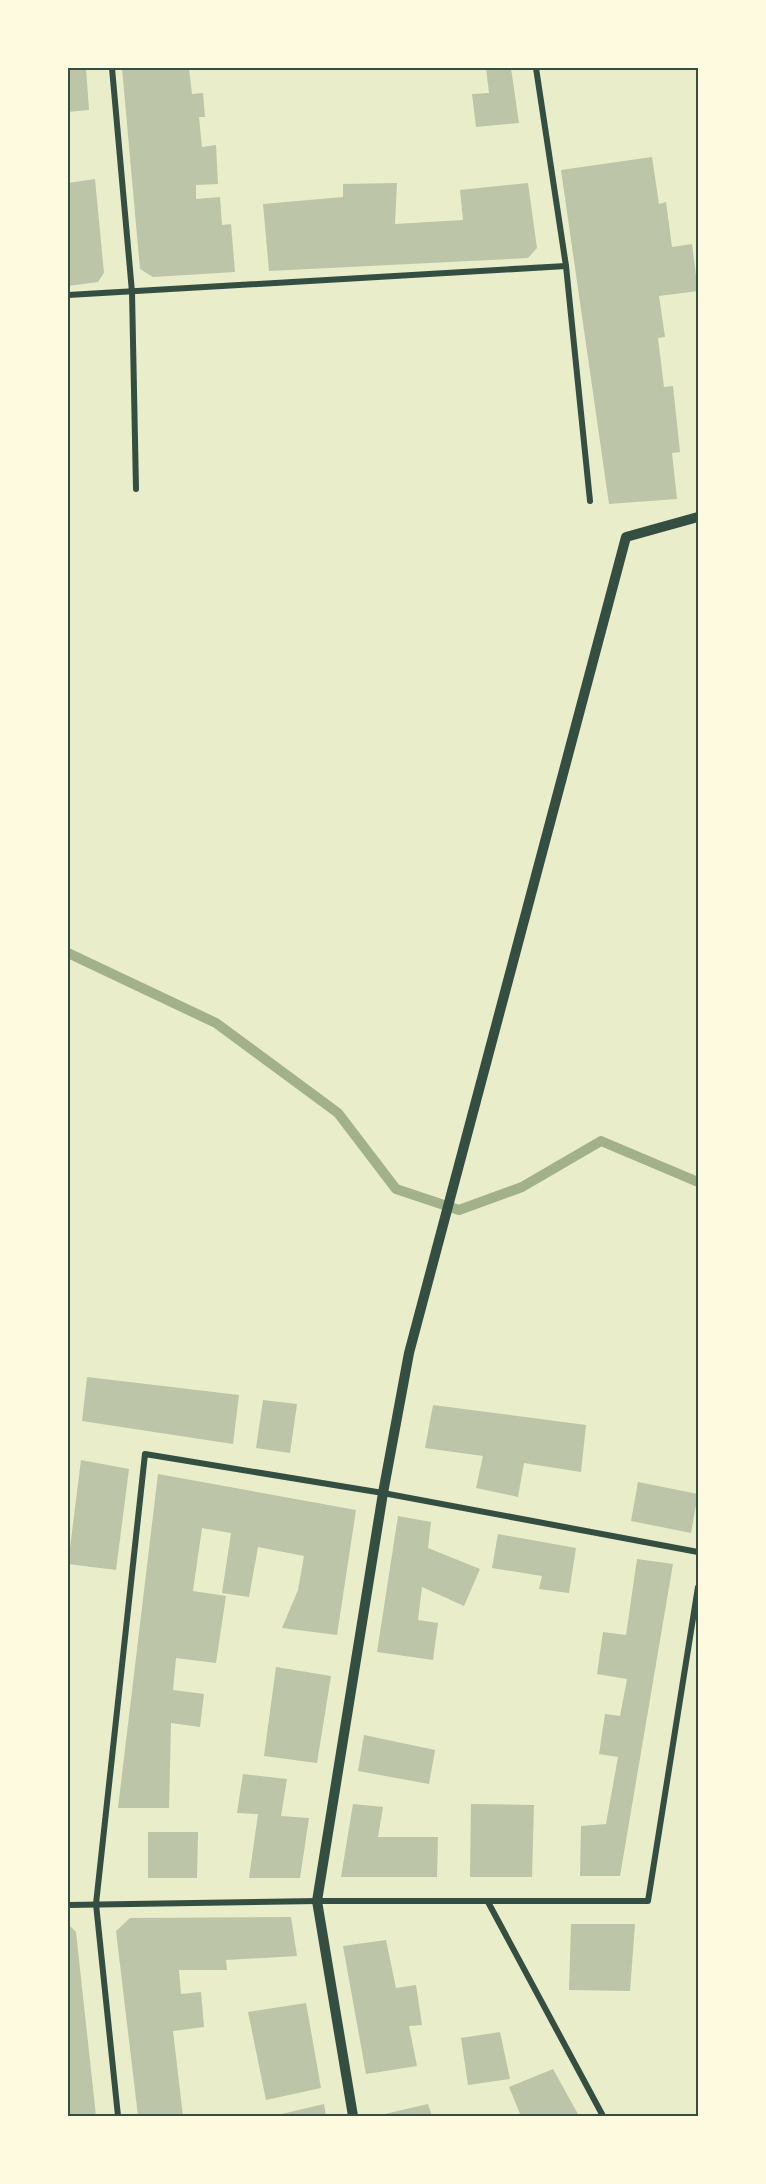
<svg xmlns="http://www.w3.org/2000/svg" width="766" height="2184" font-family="'PT Sans',sans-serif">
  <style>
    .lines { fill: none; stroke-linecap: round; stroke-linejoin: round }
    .stream { stroke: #a3b18a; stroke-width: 10 }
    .building { fill: #bcc5a7 }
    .minor { stroke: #344e41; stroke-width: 6 }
    .tertiary { stroke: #344e41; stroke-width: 10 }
    .neatline { fill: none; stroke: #344e41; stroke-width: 2 }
  </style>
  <rect width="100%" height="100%" fill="#e9edc9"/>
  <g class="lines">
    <path class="stream" d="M68,953L216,1023L338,1113L396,1189L459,1210L522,1187L601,1141L698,1182"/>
  </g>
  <g class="building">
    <path d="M68,68H86L89,110L68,112Z"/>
    <path d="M122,68H189L192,94L203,93L205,117H199L202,147L216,145L218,184L196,185V199L220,197L222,225L231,224L235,272L153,277L140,269Z"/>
    <path d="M486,68H511L519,123L476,127L472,94L489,93Z"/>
    <path d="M652,157L659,204L666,202L672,247L692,244L698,291L659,296L665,337L658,338L664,387L673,386L680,452L672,453L677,499L609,504L561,170Z"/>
    <path d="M95,179L104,273L98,282L68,286V183Z"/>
    <path d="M397,183L395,224L463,220L460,190L528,183L537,248L528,258L269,271L263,204L343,197V184Z"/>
    <path d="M87,1377L239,1395L233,1444L82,1421Z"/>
    <path d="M263,1400L297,1404L290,1453L256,1448Z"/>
    <path d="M433,1405L586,1425L581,1472L524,1463L518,1497L476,1488L483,1456L425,1448Z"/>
    <path d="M81,1460L129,1469L116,1570L68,1564Z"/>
    <path d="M158,1474L356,1510L337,1635L282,1628L298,1590L304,1556L258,1547L249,1597L222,1593L231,1533L202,1528L193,1591L226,1596L216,1663L176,1658L173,1690L204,1694L200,1727L171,1723L169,1808H118Z"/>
    <path d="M638,1482L698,1494L691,1533L631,1521Z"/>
    <path d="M398,1516L431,1522L428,1548L480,1569L464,1606L422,1587L418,1620L438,1623L433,1660L377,1652Z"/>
    <path d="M498,1534L576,1548L569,1593L539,1589L542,1576L492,1568Z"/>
    <path d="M637,1559L673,1564L620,1876H580L581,1826L606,1824L618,1757L599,1754L605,1714L620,1716L627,1679L597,1674L603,1632L626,1635Z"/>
    <path d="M276,1667L331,1676L317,1763L264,1756Z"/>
    <path d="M364,1735L435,1750L429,1784L358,1771Z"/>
    <path d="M243,1774L287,1779L281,1816L309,1818L300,1878H249L258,1814L237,1813Z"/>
    <path d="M353,1804L383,1807L378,1837H438L437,1877H341Z"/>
    <path d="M471,1804L534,1805L532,1877H470Z"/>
    <path d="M148,1832H198L197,1878H148Z"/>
    <path d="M291,1917L297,1956L226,1960L227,1970H179L181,1994L201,1992L204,2027L173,2031L183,2116H138L116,1931L130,1918Z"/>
    <path d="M68,1924L76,1932L96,2116H68Z"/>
    <path d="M571,1924H635L630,1991L569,1990Z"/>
    <path d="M386,1940L396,1988L416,1985L422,2025L409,2026L417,2066L366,2074L343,1946Z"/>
    <path d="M306,2003L321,2088L266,2100L248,2012Z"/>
    <path d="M500,2032L510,2079L468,2085L461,2038Z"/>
    <path d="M553,2069L579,2116H521L509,2087Z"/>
    <path d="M324,2104L326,2116H273Z"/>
    <path d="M428,2104L432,2116H376Z"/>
  </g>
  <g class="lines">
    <g class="minor">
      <path d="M112,68L132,292L136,489"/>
      <path d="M536,68L566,266L590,501"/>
      <path d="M68,295L566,266"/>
      <path d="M488,1902L603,2116"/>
      <path d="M68,1905L317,1901H648L698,1587"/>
      <path d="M118,2116L96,1904L145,1454L383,1493L698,1552"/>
    </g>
    <path class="tertiary" d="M353,2116L317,1901L383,1493L409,1353L626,537L698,517"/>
  </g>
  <rect width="766" height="2184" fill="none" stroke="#fefae0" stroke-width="138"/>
  <rect x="69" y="69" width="628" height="2046" class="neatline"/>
</svg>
